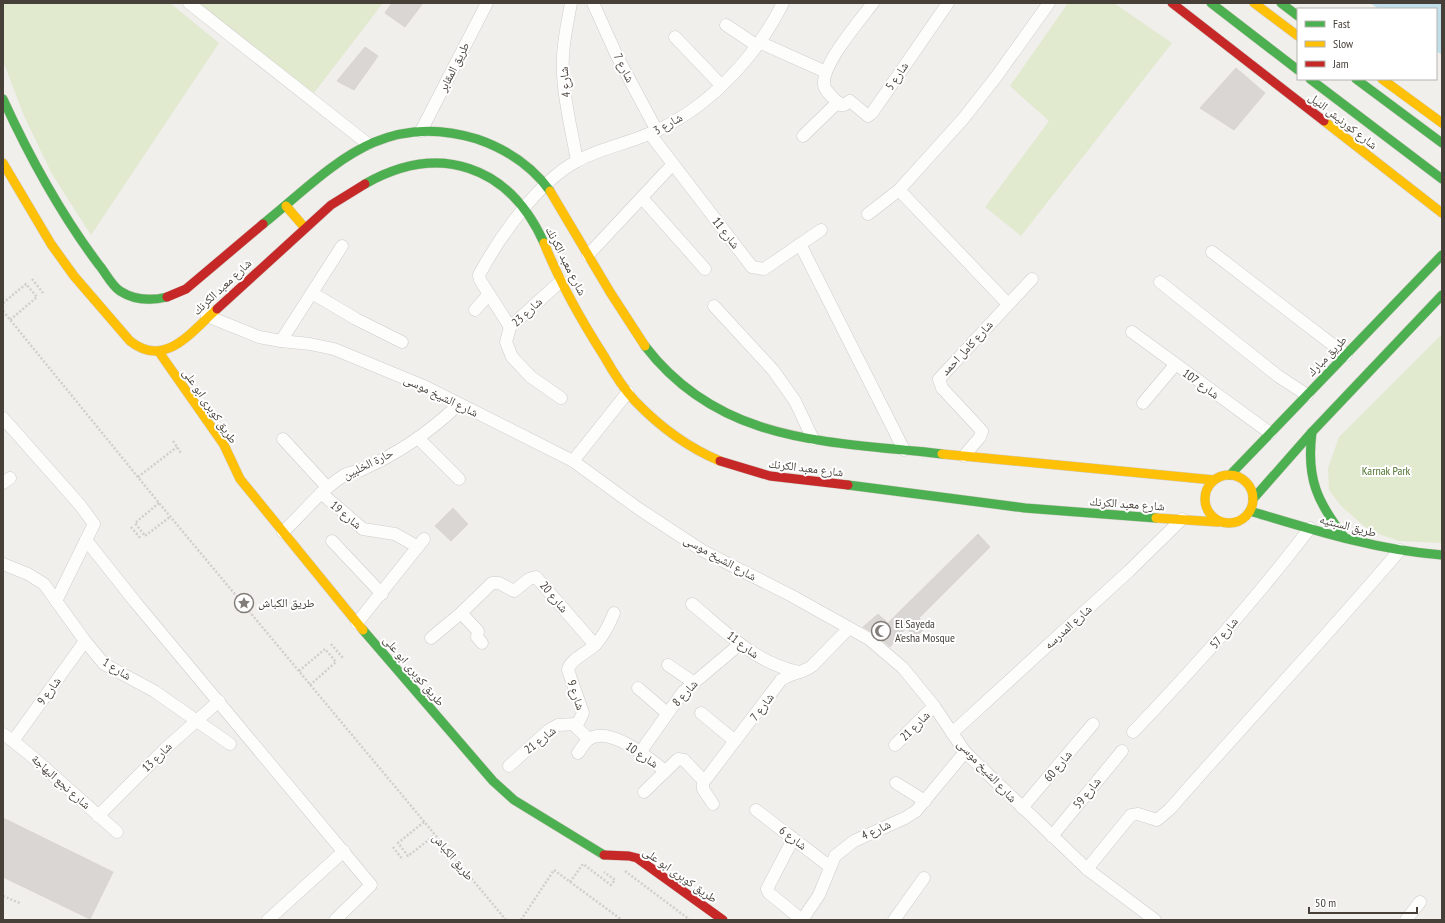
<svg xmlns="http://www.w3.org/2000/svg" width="1445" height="923" font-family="'PT Sans Narrow','Noto Naskh Arabic',sans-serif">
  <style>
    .green { fill: #e1e9cf }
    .water { fill: #c1dfeb }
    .building { fill: #d9d6d3; stroke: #d9d6d2 }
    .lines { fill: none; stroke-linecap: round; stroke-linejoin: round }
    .street-casing { stroke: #cfcdca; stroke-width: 13 }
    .fast-casing { stroke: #d0cbc4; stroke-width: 10 }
    .slow-casing { stroke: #d0cbc4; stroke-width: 10 }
    .jam-casing { stroke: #d0cbc4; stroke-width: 10 }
    .path { stroke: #d1cfcb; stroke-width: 2.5; stroke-dasharray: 2 2; stroke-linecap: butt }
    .street { stroke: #fdfdfc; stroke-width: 12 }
    .fast { stroke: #4caf50; stroke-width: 9 }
    .slow { stroke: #ffc107; stroke-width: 9 }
    .jam { stroke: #c62828; stroke-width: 9 }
    .labels { text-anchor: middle; stroke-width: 4; stroke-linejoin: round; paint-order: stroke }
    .street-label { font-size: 12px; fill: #474039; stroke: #fff }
    .park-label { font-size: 12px; fill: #517431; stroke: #fff }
    .poi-label { font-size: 12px; fill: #474039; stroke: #fff; text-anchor: start }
  </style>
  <rect width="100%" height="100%" fill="#f1efec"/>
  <g class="green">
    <path d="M3,3H170L219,43L91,235L52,174L24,116L3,61Z"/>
    <path d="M196,3H383L314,93Z"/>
    <path d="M1068,3H1114L1172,43L1021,236L985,207L1049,121L1010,86Z"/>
    <path d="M1442,334V543L1399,541L1370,531L1341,506L1329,490L1328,468L1339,437Z"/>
  </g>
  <path class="water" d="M1370,3H1442V55L1436,51V9H1379Z"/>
  <g class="building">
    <path d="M392,3H423L405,27L385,13Z"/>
    <path d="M365,47L378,56L354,90L337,81Z"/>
    <path d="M1236,68L1265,93L1234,130L1200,108Z"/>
    <path d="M453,508L468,524L451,541L435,526Z"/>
    <path d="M978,534L990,547L919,618L925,628L916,637L906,628L890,647L874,633L863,627L878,614L888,623Z"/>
    <path d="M3,818L113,872L90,919L3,877Z"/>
  </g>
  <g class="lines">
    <defs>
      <g id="street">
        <path d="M189,3L368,144"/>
        <path d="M571,3C568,20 564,37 563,55C561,90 571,126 577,161"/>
        <path d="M593,3L617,56L657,131"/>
        <path d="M873,3C861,19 822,64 824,84C824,91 836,100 840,105H844L850,101L868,116L872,113L948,3"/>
        <path d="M726,25L756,45"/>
        <path d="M675,37L721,85"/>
        <path d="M759,42L826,72"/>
        <path d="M421,131L487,3"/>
        <path d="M650,134L752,267L764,269L821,230"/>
        <path d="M803,136L838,102"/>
        <path d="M899,190L963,119L996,77L1049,3"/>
        <path d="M642,198L705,269"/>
        <path d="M868,214L899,190L1008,304"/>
        <path d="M800,244L904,450"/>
        <path d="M1212,252L1346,355"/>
        <path d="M588,255L673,164"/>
        <path d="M561,281L510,327L506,342L512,357L531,377L561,398"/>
        <path d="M1160,282L1278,376L1307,395"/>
        <path d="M312,293L356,319L402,342"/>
        <path d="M714,306L773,370L795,401L813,439"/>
        <path d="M475,310L489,294"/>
        <path d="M207,316L259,337L281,341L310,344L334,349L426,387L573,461L639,509L703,551L792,596L869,639L903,668L934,706L965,752L991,777L1087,869L1155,920"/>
        <path d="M510,327L480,280L479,275C500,236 538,182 577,161C598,149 629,143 651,133C708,109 756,57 783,3"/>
        <path d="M1132,332L1270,433"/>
        <path d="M281,341L342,246"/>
        <path d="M1143,403L1175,365"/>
        <path d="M3,418L80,505L94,524L56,601"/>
        <path d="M418,438L459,479"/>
        <path d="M283,439L327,487"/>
        <path d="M964,456L980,437L982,431L942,388L939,379L1032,279"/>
        <path d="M573,461L628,392"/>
        <path d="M3,483L10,478"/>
        <path d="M321,493L363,529L395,534L418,547"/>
        <path d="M283,532C303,513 320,491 343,476C350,471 357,473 363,469C399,453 431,431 459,404"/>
        <path d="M86,540L136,603L371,885L335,920"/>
        <path d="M332,541L382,594"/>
        <path d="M3,564L28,574L44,584L85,641L104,664L154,691L230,744"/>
        <path d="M692,604C726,632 755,663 799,672"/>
        <path d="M461,613L478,631L477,637L482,643"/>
        <path d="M357,623L424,539"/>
        <path d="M431,638L461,613L492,583H499L514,591L529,579L536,577L595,645"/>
        <path d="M668,665L693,682"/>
        <path d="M638,688L667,713"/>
        <path d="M701,713L735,741"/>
        <path d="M1133,732C1195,667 1255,600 1310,528"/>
        <path d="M952,733L1129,571L1182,519"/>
        <path d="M3,734L13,741L35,759L117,832"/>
        <path d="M589,739L576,727L583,713L568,670C570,659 587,653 595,645C604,636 609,625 614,613"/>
        <path d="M13,741L85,641"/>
        <path d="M895,745L934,706"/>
        <path d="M641,751L683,692L740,644"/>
        <path d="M578,753C581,749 585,742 589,739C610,725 650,759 665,771"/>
        <path d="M509,766L549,730L558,725L576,724"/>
        <path d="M896,783L925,801"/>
        <path d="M644,792L678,759L684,760L704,781"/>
        <path d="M713,804L703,789V783L781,680C791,673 803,673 812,666L849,628"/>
        <path d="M1022,808L1093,724"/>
        <path d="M756,810L829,866"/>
        <path d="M98,816L167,747L219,701"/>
        <path d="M1052,836L1122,751"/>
        <path d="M793,839L767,889L769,893L802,920"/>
        <path d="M1087,869L1131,815L1138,814L1157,820L1170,809C1246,722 1325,638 1400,550"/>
        <path d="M268,920L344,851"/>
        <path d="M802,920L819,895L835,856L854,841L905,818L916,811L965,752"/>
        <path d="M894,920L924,878"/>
        <path d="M1406,920L1420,902"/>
      </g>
      <g id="fast">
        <path d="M1211,3L1298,70"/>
        <path d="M1281,3L1298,16"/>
        <path d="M1310,79L1442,179"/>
        <path d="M1356,79L1442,143"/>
        <path d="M3,99C30,158 60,213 99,265C106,273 111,285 120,291C134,300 151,301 167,297"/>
        <path d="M365,184C439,142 509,165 544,243"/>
        <path d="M263,224C331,169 380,109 477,139C506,149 532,166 550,191"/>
        <path d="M645,346C721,445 830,441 942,454"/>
        <path d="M1312,432C1306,478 1317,502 1345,538"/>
        <path d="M1230,475L1442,255"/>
        <path d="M848,485L1025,508L1156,518"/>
        <path d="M1253,499L1312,432L1442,295"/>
        <path d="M1250,511C1313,530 1376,550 1442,555"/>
        <path d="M363,630L493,781L514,800L604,855"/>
      </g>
      <g id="slow">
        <path d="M1254,3L1298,36"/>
        <path d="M1382,79L1442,123"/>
        <path d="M1324,121L1442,213"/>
        <path d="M3,163L51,244L74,276L130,341C165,369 191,332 217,309"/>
        <path d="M550,191L610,292L645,346"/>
        <path d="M286,206L305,228"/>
        <path d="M544,243C560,283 581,320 604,356C613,372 623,388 635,401C659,426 689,448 720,461"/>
        <path d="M159,352L224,445L240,479L363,630"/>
        <path d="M942,454L1214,480"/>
        <circle cx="1229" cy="499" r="24"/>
        <path d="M1156,518L1218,522"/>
      </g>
      <g id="jam">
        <path d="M1172,3L1324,121"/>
        <path d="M167,297L186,289L263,224"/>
        <path d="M217,309L331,205L365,184"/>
        <path d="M720,461L770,476L848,485"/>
        <path d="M604,855L629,856L637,858L723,920"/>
      </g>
    </defs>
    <use href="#street" class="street-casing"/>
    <use href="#fast" class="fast-casing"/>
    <use href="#slow" class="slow-casing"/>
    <use href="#jam" class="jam-casing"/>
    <g class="path">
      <path d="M32,279L43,293"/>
      <path d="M3,303L26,284L37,297L10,320"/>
      <path d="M3,311L159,503L506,920"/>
      <path d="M173,441L181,453"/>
      <path d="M138,477L177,447"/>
      <path d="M159,503L135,523L145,536L171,516"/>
      <path d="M131,527L141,539"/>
      <path d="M331,644L343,658"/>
      <path d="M299,671L325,649L336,662L310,685"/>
      <path d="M424,822L398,843L408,856L435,835"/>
      <path d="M393,847L403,860"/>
      <path d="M625,871L690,920"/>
      <path d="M570,882L583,864L611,885L615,880L604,872"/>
      <path d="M3,896L20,903"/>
      <path d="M521,920L554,870L622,920"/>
    </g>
    <use href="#street" class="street"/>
    <use href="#fast" class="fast"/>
    <use href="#slow" class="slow"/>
    <use href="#jam" class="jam"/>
  </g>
  <defs>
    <symbol id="sight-ring" viewBox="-11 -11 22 22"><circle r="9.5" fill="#fff" stroke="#827d78" stroke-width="1.5"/><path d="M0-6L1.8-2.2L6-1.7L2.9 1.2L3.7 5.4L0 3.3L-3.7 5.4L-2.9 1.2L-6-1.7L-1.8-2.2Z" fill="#827d78"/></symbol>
    <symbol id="mosque-ring" viewBox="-11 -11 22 22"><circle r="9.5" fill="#fff" stroke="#827d78" stroke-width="1.5"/><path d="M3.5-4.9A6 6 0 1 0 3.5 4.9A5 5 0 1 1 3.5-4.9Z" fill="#827d78"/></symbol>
  </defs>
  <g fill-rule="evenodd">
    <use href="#sight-ring" x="233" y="592" width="22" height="22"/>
    <use href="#mosque-ring" x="870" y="620" width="22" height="22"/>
  </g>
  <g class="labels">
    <g class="street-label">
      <text transform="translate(454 67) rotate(-63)" y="4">طريق المقابر</text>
      <text transform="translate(624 68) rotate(63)" y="4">شارع 7</text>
      <text transform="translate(897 76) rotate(-56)" y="4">شارع 5</text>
      <text transform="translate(565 82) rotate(-95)" y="4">شارع 4</text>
      <text transform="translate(1343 121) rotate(38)" y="4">شارع كورنيش النيل</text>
      <text transform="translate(668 124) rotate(-29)" y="4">شارع 3</text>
      <text transform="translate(726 233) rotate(52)" y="4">شارع 11</text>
      <text transform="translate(566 261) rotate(63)" y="4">شارع معبد الكرنك</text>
      <text transform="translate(222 287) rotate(-43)" y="4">شارع معبد الكرنك</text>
      <text transform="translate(527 312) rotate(-43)" y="4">شارع 23</text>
      <text transform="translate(967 348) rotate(-47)" y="4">شارع كامل احمد</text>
      <text transform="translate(1327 356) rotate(-46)" y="4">طريق مبارك</text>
      <text transform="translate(1201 384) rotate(36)" y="4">شارع 107</text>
      <text transform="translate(441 396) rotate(26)" y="4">شارع الشيخ موسى</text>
      <text transform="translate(210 406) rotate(56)" y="4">طريق كوبرى ابو على</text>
      <text transform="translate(368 464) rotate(-26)" y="4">حارة الخلبين</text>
      <text transform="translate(806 468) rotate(7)" y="4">شارع معبد الكرنك</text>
      <text transform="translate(1127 504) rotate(4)" y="4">شارع معبد الكرنك</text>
      <text transform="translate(346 515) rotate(40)" y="4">شارع 19</text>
      <text transform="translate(1348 526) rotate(14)" y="4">طريق السبتيه</text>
      <text transform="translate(720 558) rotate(29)" y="4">شارع الشيخ موسى</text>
      <text transform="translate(554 597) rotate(50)" y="4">شارع 20</text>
      <text transform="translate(1068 627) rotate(-42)" y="4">شارع المدرسه</text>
      <text transform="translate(1224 633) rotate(-50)" y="4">شارع 57</text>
      <text transform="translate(743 645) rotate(37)" y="4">شارع 11</text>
      <text transform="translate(117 669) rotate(32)" y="4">شارع 1</text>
      <text transform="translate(414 671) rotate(50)" y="4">طريق كوبرى ابو على</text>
      <text transform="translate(49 691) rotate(-54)" y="4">شارع 9</text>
      <text transform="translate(685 693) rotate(-47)" y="4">شارع 8</text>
      <text transform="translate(576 695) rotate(71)" y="4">شارع 9</text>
      <text transform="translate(762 707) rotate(-53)" y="4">شارع 7</text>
      <text transform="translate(915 726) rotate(-45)" y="4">شارع 21</text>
      <text transform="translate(540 740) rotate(-38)" y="4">شارع 21</text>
      <text transform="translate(642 755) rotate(34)" y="4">شارع 10</text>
      <text transform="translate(157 757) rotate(-44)" y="4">شارع 13</text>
      <text transform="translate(1058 766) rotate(-50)" y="4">شارع 60</text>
      <text transform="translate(987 771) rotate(47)" y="4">شارع الشيخ موسى</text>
      <text transform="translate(61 782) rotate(42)" y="4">شارع نجع البهاجة</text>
      <text transform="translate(1087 793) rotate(-51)" y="4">شارع 59</text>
      <text transform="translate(876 830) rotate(-25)" y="4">شارع 4</text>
      <text transform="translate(793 838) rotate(37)" y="4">شارع 6</text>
      <text transform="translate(453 857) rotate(50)" y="4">طريق الكباش</text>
      <text transform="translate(680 875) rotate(35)" y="4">طريق كوبرى ابو على</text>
    </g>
    <g class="park-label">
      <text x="1386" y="475">Karnak Park</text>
    </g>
    <g class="poi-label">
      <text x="258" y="607">طريق الكباش</text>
      <text x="895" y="628">El Sayeda<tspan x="895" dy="14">A'esha Mosque</tspan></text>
    </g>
  </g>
  <rect width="1445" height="923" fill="none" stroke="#474039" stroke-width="8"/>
  <rect x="1297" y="8" width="140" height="72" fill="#ffffff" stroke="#b5b3b0"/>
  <rect x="1305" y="21" width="20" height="6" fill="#4caf50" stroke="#b5b3b0"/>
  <text x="1333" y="28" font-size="12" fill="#474039">Fast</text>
  <rect x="1305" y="41" width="20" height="6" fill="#ffc107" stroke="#b5b3b0"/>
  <text x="1333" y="48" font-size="12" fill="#474039">Slow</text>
  <rect x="1305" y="61" width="20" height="6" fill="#c62828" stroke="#b5b3b0"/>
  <text x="1333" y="68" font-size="12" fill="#474039">Jam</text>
  <path d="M1309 907v6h108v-6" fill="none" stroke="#474039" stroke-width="2"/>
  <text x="1315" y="907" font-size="12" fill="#474039" stroke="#ffffff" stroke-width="3" paint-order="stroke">50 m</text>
</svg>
